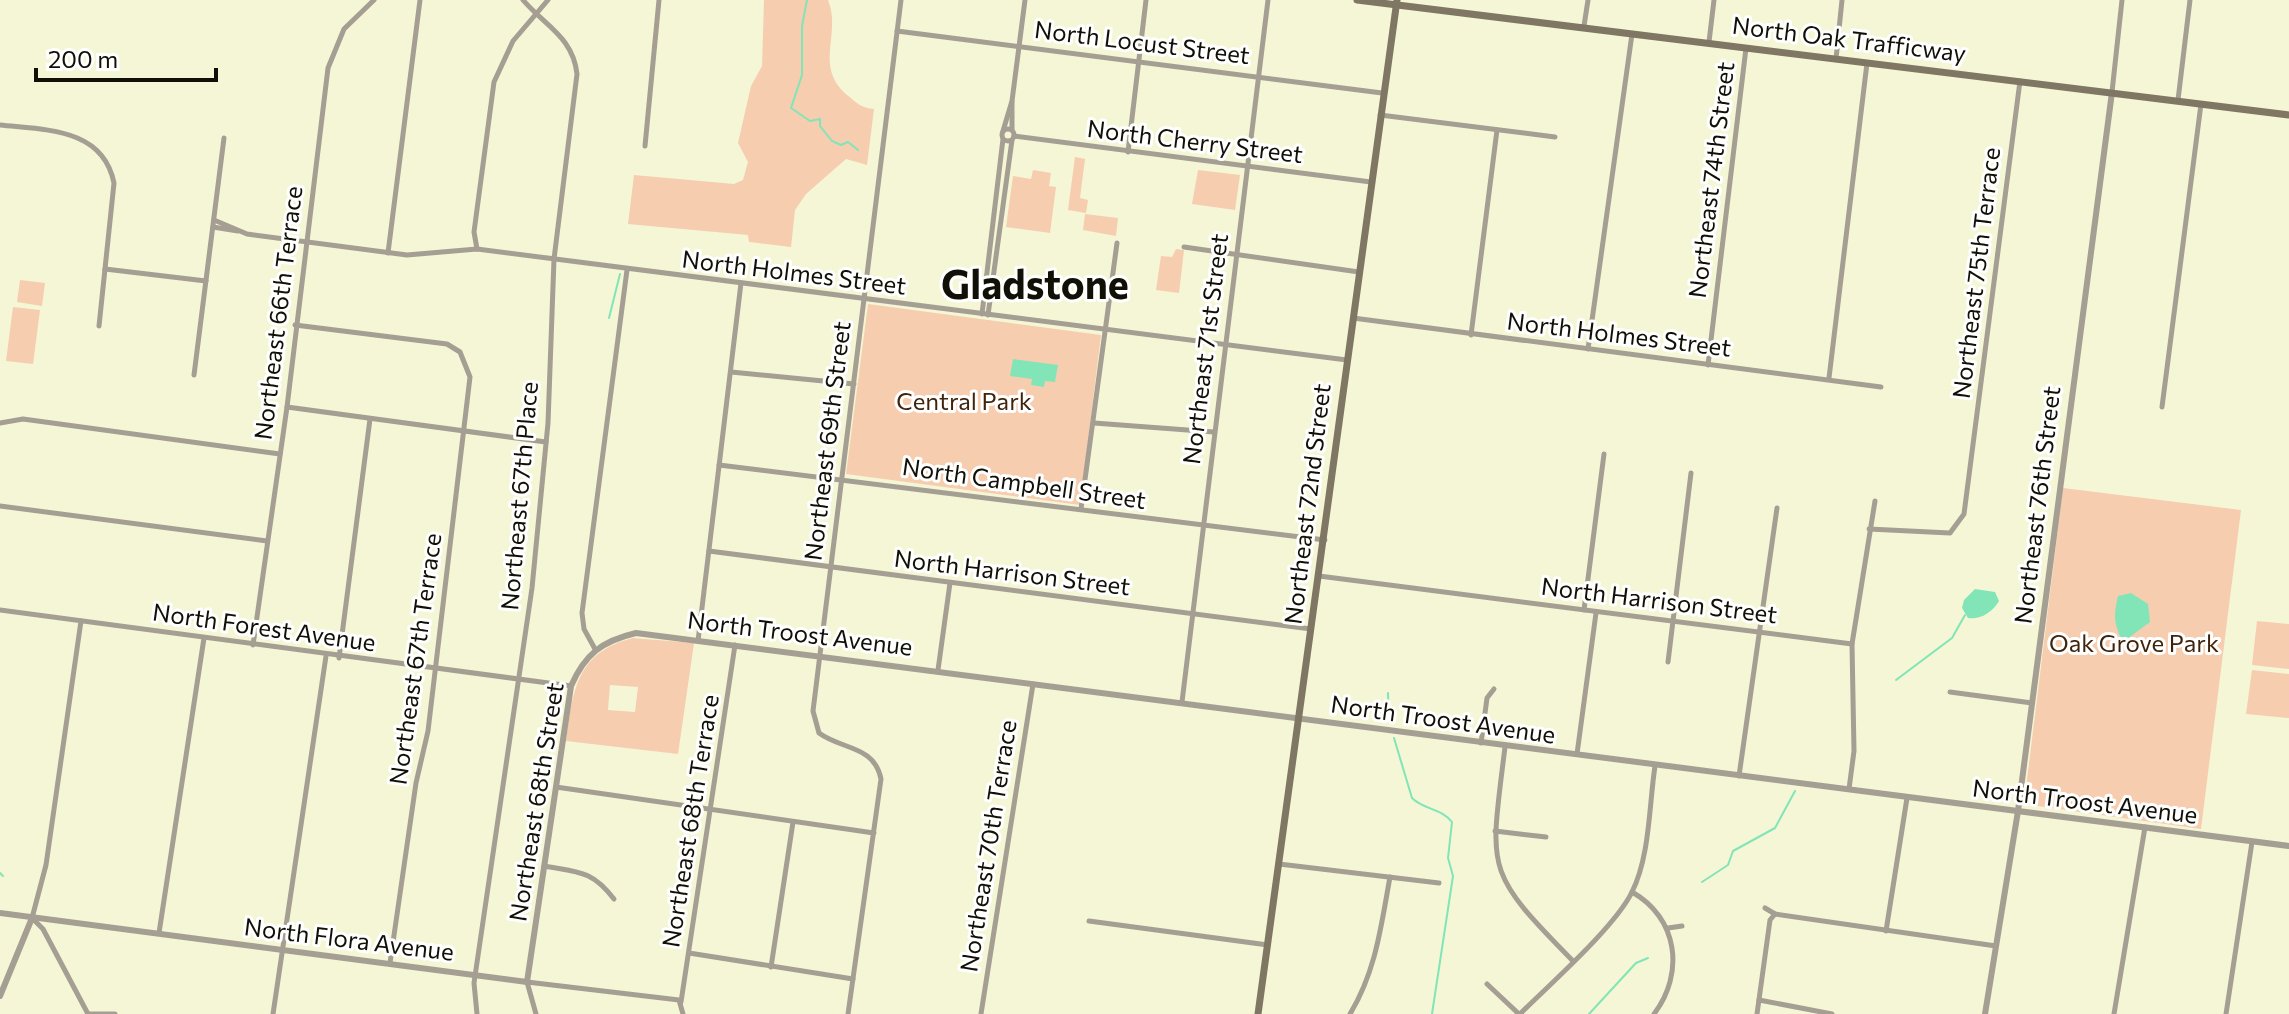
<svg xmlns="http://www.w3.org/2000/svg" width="2289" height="1014" font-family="Commissioner,sans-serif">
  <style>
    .green { fill: #f7cdb0; fill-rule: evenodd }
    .water { fill: #81e5b8 }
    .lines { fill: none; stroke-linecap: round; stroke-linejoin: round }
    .stream { stroke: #81e5b8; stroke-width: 2 }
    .minor { stroke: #a59e92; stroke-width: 5 }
    .tertiary { stroke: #a59e92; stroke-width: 6 }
    .secondary { stroke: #7f7664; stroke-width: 7 }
    .labels { text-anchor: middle; stroke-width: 6; stroke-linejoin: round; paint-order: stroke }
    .street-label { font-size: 24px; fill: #101006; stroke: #fff }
    .park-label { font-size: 24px; fill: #40230b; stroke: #fff }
    .town-label { font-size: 40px; font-weight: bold; fill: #101006; stroke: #fff }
  </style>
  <rect width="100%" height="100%" fill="#f4f6d6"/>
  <g class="green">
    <path d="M764,0H828C842,34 813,66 847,95C857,103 861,108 874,109L867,165L846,159L806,194L795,210L791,247L749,242L748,235L628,224L634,175L734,184L743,180L748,162L738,143L751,86L762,66Z"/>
    <path d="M1075,157L1085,159L1080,198L1088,200L1086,213L1068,210Z"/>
    <path d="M1033,170L1051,173L1049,186L1056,187L1050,233L1006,227L1013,176L1031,179Z"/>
    <path d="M1198,170L1240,175L1235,210L1192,204Z"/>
    <path d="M1085,214L1118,218L1116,236L1083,230Z"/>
    <path d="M1176,249L1184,250L1179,293L1156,290L1161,256L1172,257Z"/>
    <path d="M20,280L45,283L42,306L17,302Z"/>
    <path d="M868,304L1101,335L1080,505L846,474Z"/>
    <path d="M13,307L40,310L33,364L6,361Z"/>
    <path d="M2063,488L2241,510L2201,829L2024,804Z"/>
    <path d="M2257,621L2289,624V669L2252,665Z"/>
    <path d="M633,638L694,643L678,754L566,741C573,691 576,652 633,638ZM610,685L638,687L635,712L608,710Z"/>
    <path d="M2252,670L2289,674V718L2246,714Z"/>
  </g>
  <g class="water">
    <path d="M1013,359L1058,365L1055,382L1045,381L1044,387L1031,385L1032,379L1010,376Z"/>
    <path d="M1975,589L1995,592L1999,601C1993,612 1980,620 1968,618L1962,608L1964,600Z"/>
    <path d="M2131,593L2148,604L2150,622L2127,639L2121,638C2113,622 2114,613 2118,596Z"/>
  </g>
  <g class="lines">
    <g class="stream">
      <path d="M807,0L802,26V75L791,108L810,121L820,119V126L832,141L841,145L848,142L858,150"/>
      <path d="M609,318L620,274"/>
      <path d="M1896,680L1952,638L1965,615"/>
      <path d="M1388,693L1389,722"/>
      <path d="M1394,738L1412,798C1424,810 1441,808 1452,822L1448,858L1453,876L1432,1014"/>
      <path d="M0,873L3,876"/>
      <path d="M1702,882L1728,865L1733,851L1775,828L1795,791"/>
      <path d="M1589,1014L1636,963L1648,958"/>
    </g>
    <g class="minor">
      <path d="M1584,26L1588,0"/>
      <path d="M897,31L1382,93"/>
      <path d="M1709,42L1714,0"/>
      <path d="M1836,59L1842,0"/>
      <path d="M2112,92L2122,0"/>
      <path d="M2178,100L2190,0"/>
      <path d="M1012,102V130"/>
      <path d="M1380,115L1555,137"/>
      <path d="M0,125C46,130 103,128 114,183L99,326"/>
      <circle cx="1008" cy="135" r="6"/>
      <path d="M1003,131L1012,101L1025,0"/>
      <path d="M1014,136L1371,182"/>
      <path d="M645,146L659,0"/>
      <path d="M1128,152L1146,0"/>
      <path d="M214,220L247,234L407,255L477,249L1347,360"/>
      <path d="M213,227L238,231"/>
      <path d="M1184,247L1359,272"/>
      <path d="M477,249L474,232L494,82L513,41L548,0"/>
      <path d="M388,253L420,0"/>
      <path d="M105,269L206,281"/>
      <path d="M982,314L1003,139"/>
      <path d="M988,315L1012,140"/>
      <path d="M1353,318L1881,387"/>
      <path d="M295,325L447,344L460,352L470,377L428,731L416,783L390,963"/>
      <path d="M1471,335L1497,130"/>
      <path d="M1588,349L1632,34"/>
      <path d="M1708,365L1746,48"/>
      <path d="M731,372L854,384"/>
      <path d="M194,375L224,138"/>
      <path d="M1829,378L1867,63"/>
      <path d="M287,407L546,442"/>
      <path d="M2162,407L2201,104"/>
      <path d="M0,423L23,419L280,454"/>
      <path d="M1094,423L1214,432"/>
      <path d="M719,465L1325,540"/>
      <path d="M0,506L267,541"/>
      <path d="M1081,509L1117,243"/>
      <path d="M1869,529L1950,533L1964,514L2020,81"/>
      <path d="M709,551L1311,629"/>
      <path d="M1319,576L1852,644"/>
      <path d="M0,610L571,686"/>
      <path d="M1584,610L1604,454"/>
      <path d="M81,621L46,865L32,918L43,929L88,1014"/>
      <path d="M698,641L741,283"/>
      <path d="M253,645L287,407L328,68L344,29L374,0"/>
      <path d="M595,649L584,629L582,613L627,270"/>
      <path d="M339,658L370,419"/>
      <path d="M1668,662L1691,473"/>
      <path d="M938,670L950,583"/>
      <path d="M1950,692L2032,703"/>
      <path d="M1182,702L1268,0"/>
      <path d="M1481,743L1487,698L1494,689"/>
      <path d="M1505,747C1490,870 1483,870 1572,960"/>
      <path d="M1577,754L1596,613"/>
      <path d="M1739,776L1777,508"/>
      <path d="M556,787L874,833"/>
      <path d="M1849,789L1854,751L1852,644L1875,501"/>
      <path d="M1495,831L1546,837"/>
      <path d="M1279,864L1439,883"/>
      <path d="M544,866C578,872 592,870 614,899"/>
      <path d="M1632,892C1678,918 1685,973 1654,1014"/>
      <path d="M1765,908L1775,914L1996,946"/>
      <path d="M1089,921L1268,945"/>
      <path d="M1668,928L1682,926"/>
      <path d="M1886,931L1907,798"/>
      <path d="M159,933L204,638"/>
      <path d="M689,953L853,979"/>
      <path d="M771,967L793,822"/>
      <path d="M1487,984L1519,1014"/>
      <path d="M1759,1000L1832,1014"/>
      <path d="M681,1002L735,645"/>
      <path d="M88,1014H115"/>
      <path d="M273,1014L326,656"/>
      <path d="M477,1014L474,983L532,588L548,423L554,259L577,74C573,37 545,26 523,0"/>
      <path d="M536,1014L527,982L679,1000L683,1014"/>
      <path d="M848,1014L881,779C874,745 842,750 819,733L813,711L901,0"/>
      <path d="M981,1014L1033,684"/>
      <path d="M1350,1014C1376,971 1381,926 1390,877"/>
      <path d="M1520,1014C1550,984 1615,927 1632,892C1650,856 1649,805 1655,766"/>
      <path d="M1757,1014L1770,920L1775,914"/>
      <path d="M2114,1014L2145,827"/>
      <path d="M2226,1014L2252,842"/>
    </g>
    <g class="tertiary">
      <path d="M0,913L527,982L571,686C585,654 602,641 636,633L2289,846"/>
      <path d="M0,996L32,918"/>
      <path d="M1985,1014L2018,811L2112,92"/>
    </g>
    <g class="secondary">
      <path d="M1357,0L2289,115"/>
      <path d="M1258,1014L1397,0"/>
    </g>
  </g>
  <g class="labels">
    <g class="street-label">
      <text transform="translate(1849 40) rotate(7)" y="8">North Oak Trafficway</text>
      <text transform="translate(1142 43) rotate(7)" y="8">North Locust Street</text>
      <text transform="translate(1195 142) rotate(7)" y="8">North Cherry Street</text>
      <text transform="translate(1712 180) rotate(-83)" y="8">Northeast 74th Street</text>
      <text transform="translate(794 273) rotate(7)" y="8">North Holmes Street</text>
      <text transform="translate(1977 273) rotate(-83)" y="8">Northeast 75th Terrace</text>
      <text transform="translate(279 313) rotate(-83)" y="8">Northeast 66th Terrace</text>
      <text transform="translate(1619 335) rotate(7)" y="8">North Holmes Street</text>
      <text transform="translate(1206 349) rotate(-83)" y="8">Northeast 71st Street</text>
      <text transform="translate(828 441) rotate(-83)" y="8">Northeast 69th Street</text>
      <text transform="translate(1024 484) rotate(8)" y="8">North Campbell Street</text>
      <text transform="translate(520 496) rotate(-85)" y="8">Northeast 67th Place</text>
      <text transform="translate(1308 504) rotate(-83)" y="8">Northeast 72nd Street</text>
      <text transform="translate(2038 505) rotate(-83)" y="8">Northeast 76th Street</text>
      <text transform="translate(1012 573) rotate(7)" y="8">North Harrison Street</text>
      <text transform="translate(1659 601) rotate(7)" y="8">North Harrison Street</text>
      <text transform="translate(264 628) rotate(8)" y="8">North Forest Avenue</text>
      <text transform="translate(800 634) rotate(7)" y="8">North Troost Avenue</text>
      <text transform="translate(416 659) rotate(-82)" y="8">Northeast 67th Terrace</text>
      <text transform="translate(1443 720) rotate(8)" y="8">North Troost Avenue</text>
      <text transform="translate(537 802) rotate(-81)" y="8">Northeast 68th Street</text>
      <text transform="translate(2085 802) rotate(7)" y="8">North Troost Avenue</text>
      <text transform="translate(691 821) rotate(-81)" y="8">Northeast 68th Terrace</text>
      <text transform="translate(989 846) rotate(-81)" y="8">Northeast 70th Terrace</text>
      <text transform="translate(349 940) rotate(7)" y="8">North Flora Avenue</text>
    </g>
    <g class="park-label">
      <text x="964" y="410">Central Park</text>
      <text x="2134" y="652">Oak Grove Park</text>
    </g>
    <g class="town-label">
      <text x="1035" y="299">Gladstone</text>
    </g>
  </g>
  <path d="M36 68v12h180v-12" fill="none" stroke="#101006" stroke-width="4"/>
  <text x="48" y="68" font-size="24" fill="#101006" stroke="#ffffff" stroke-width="6" paint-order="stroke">200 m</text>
</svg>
